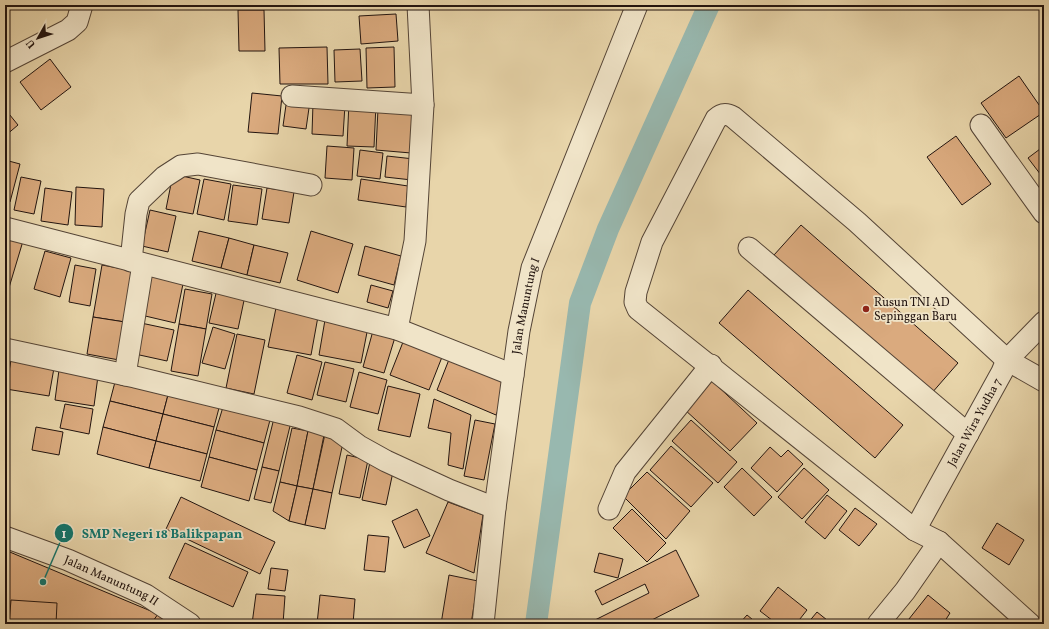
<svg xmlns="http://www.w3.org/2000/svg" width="1049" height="629" font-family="Vollkorn,serif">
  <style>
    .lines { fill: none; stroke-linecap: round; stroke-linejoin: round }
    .canal { stroke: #98b8af; stroke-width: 22 }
    .building { fill: #daaa7e; stroke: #22140f }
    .minor-casing { stroke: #544436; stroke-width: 23 }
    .minor { stroke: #f0e4c8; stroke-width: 21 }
    .poi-dot { fill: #8f2418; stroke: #f0e4c8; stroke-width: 1.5 }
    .labels { text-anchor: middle; stroke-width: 3.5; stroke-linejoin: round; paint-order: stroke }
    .poi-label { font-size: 12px; fill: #22140f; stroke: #f0e4c8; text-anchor: start }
    .street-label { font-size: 12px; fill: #22140f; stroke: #f0e4c8 }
    .leader { fill: none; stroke: #0f766e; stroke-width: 1.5 }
    .callout-dot { fill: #0f766e; stroke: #f0e4c8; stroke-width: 1.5 }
    .mark-label { font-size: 12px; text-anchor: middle; font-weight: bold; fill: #fff }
    .callout-label { font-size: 13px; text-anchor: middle; font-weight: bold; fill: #0f766e; stroke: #f0e4c8; stroke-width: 3.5; stroke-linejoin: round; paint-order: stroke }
  </style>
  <rect width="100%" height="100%" fill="#e8d5aa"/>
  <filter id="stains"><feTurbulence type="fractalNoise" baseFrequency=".005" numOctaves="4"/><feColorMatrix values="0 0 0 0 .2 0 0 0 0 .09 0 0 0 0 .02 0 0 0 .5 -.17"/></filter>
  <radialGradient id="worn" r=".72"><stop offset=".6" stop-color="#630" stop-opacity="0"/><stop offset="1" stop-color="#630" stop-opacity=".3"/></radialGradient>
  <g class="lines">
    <path class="canal" d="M536,624L580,303L608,229L709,5"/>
  </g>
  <g class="building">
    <path d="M238,10H264L265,51H239Z"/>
    <path d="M396,14L398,41L361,44L359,16Z"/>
    <path d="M327,47L328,84H280L279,48Z"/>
    <path d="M394,47L395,87L367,88L366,48Z"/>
    <path d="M360,49L362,81L335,82L334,50Z"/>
    <path d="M50,59L71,87L41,110L20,82Z"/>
    <path d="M1019,76L1044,112L1006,138L981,103Z"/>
    <path d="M252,93L282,96L278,134L248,132Z"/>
    <path d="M287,98L310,101L306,129L283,126Z"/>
    <path d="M349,102L376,104L374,147L347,146Z"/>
    <path d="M313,103L345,105L343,136L312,134Z"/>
    <path d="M5,109L18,125L5,136Z"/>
    <path d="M378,109L414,112L411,153L376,150Z"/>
    <path d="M956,136L991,184L962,205L927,157Z"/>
    <path d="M327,146L354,148L352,180L325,178Z"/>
    <path d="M1044,146V179L1028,158Z"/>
    <path d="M360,150L383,153L380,179L357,176Z"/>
    <path d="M387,156L414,159L412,180L385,177Z"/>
    <path d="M5,160L20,164L10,202L5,201Z"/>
    <path d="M173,174L200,180L193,214L166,209Z"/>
    <path d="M21,177L41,181L34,214L14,210Z"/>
    <path d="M204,179L231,184L224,220L197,214Z"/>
    <path d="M361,179L408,186L406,207L358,200Z"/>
    <path d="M233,185L262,189L257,225L228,221Z"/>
    <path d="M76,187L104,189L102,227L75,225Z"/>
    <path d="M45,188L72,192L68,225L41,221Z"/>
    <path d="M267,188L294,192L289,223L262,219Z"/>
    <path d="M150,210L176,216L168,252L142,246Z"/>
    <path d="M801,225L958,363L931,394L774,255Z"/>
    <path d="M199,231L229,238L221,268L192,261Z"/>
    <path d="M311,231L353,244L338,293L297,280Z"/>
    <path d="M5,236L23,241L8,291L5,290Z"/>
    <path d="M229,238L254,245L247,275L221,268Z"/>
    <path d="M254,245L288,253L280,283L247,275Z"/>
    <path d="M365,246L401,256L394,285L358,275Z"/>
    <path d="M45,251L71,258L60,297L34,289Z"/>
    <path d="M75,265L96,269L90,306L69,302Z"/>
    <path d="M102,265L134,271L125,322L93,317Z"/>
    <path d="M151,271L184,279L175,323L141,315Z"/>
    <path d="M218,285L246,291L238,329L209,323Z"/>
    <path d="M371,285L393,291L388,308L367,302Z"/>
    <path d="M185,289L212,294L206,329L179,324Z"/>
    <path d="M748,290L903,425L875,458L719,323Z"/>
    <path d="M277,303L319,311L311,355L268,347Z"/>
    <path d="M326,314L369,322L361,363L319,355Z"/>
    <path d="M93,317L125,322L119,360L87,354Z"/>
    <path d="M141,323L174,330L167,361L135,354Z"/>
    <path d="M179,324L206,329L198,376L171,371Z"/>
    <path d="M213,327L235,334L225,369L202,363Z"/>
    <path d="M374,327L396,334L384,373L363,367Z"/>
    <path d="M237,334L265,340L254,394L226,388Z"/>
    <path d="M405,337L444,352L429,390L390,375Z"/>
    <path d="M297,355L322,362L312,400L287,393Z"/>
    <path d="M450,357L510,381L496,415L437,390Z"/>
    <path d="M11,360L54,368L49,396L6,389Z"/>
    <path d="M325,362L354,369L346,402L317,395Z"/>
    <path d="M59,370L98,376L94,406L55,400Z"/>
    <path d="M359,372L387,380L378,414L350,407Z"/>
    <path d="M711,380L757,423L730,451L684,409Z"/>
    <path d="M115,382L168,395L163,414L110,401Z"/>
    <path d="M388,386L420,394L410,437L378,430Z"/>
    <path d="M168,395L219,408L214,427L163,414Z"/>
    <path d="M434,399L471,415L463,469L448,465L451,433L428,428Z"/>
    <path d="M110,401L163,414L156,441L103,427Z"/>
    <path d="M65,404L93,409L89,434L60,428Z"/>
    <path d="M223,407L270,420L264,443L216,430Z"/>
    <path d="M163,414L214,427L207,454L156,441Z"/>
    <path d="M274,418L291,422L279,471L262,467Z"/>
    <path d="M475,420L495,424L484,480L464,476Z"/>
    <path d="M691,420L737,462L718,483L672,441Z"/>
    <path d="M36,427L63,432L59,455L32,450Z"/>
    <path d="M103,427L156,441L149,468L97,454Z"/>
    <path d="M292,428L308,431L297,486L280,482Z"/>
    <path d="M216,430L264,443L257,470L209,457Z"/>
    <path d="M308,431L324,435L313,489L297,486Z"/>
    <path d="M325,434L344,438L332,493L313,489Z"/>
    <path d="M156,441L207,454L200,481L149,468Z"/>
    <path d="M671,446L713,483L691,507L650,470Z"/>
    <path d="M770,447L781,457L788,450L803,464L777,492L751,468Z"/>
    <path d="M347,455L368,460L360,498L339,494Z"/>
    <path d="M209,457L257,470L249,501L201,487Z"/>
    <path d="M370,462L394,467L386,505L362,500Z"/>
    <path d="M262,467L279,471L271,503L254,499Z"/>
    <path d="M742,468L772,497L754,516L724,487Z"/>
    <path d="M804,468L829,490L802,519L778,497Z"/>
    <path d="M647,472L690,511L666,539L623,496Z"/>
    <path d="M280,482L297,486L289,521L273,511Z"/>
    <path d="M297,486L313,489L305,525L289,521Z"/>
    <path d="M313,489L332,493L325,529L305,525Z"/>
    <path d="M827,495L847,511L825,539L805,522Z"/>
    <path d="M181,497L275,542L260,574L166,529Z"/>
    <path d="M448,502L483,515L474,573L426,553Z"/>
    <path d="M855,508L877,524L859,546L839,530Z"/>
    <path d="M417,509L430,536L404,548L392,521Z"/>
    <path d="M632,509L666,543L647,562L613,528Z"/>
    <path d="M997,523L1024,540L1009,565L982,548Z"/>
    <path d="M368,535L389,537L385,572L364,570Z"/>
    <path d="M185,543L248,572L233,607L169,578Z"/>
    <path d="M5,550L158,614L172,624H5Z"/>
    <path d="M676,550L699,596L644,624H592L591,622L649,593L645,584L602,605L595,591Z"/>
    <path d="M599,553L623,559L618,578L594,572Z"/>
    <path d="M271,568L288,570L285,591L268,589Z"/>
    <path d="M449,575L478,581L471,624H441Z"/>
    <path d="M778,587L807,610L796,624H777L760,611Z"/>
    <path d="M256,594L285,596L283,624H252Z"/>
    <path d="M320,595L355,599L353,624H317Z"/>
    <path d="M928,595L950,613L943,624H905Z"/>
    <path d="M11,600L57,603L56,624H9Z"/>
    <path d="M817,612L832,624H807Z"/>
    <path d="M158,614L172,624H151Z"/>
    <path d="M747,615L758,624H739Z"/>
  </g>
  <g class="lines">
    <defs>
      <g id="minor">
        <path d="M5,62L68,30L77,22L82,5"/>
        <path d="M292,96L423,105"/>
        <path d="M981,125L1044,213"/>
        <path d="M5,228L397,329L513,375"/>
        <path d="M749,248L968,434"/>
        <path d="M131,261L136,214L139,201L164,177L181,166L198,164L311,185"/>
        <path d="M397,329L415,241L423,105L418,5"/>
        <path d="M5,349L135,377L299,417L336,429L359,446L386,461L449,490L495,508"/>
        <path d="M125,375L143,264"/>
        <path d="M609,509L625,472L711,365"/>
        <path id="s1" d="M915,530L1002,372L1007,360L1044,322"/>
        <path id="s2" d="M5,537L68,560L146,595L190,624"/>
        <path id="s3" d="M483,624L495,508L513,375L519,331L532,268L637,5"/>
        <path d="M878,624L905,591L939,542"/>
        <path d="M1030,624L939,542L915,530L638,309L635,302L636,292L652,242L716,119C722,113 726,113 733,117L857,222L1007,360L1044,381"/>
      </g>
    </defs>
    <use href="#minor" class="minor-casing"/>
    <use href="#minor" class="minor"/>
  </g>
  <circle class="poi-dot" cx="866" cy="309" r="4"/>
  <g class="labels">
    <g class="poi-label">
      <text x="874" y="306">Rusun TNI AD<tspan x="874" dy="14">Sepinggan Baru</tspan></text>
    </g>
    <g class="street-label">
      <text dy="4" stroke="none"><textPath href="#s3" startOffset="321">Jalan Manuntung I</textPath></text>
      <text dy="4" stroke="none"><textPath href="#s1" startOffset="123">Jalan Wira Yudha 7</textPath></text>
      <text dy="4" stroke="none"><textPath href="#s2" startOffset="115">Jalan Manuntung II</textPath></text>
    </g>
  </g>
  <path class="leader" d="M43 582L64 533"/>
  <g class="callout-dot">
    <circle cx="43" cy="582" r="4"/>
    <circle cx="64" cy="533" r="10"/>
  </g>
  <g class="mark-label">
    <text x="64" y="538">1</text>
  </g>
  <g class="callout-label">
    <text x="162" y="538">SMP Negeri 18 Balikpapan</text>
  </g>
  <rect width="1049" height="629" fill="none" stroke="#e8d5aa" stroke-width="20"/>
  <rect x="6" y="6" width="1037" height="617" fill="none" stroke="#22140f" stroke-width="2"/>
  <rect x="10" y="10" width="1029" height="609" fill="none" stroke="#22140f"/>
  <g transform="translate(38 38) rotate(231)" stroke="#f0e4c8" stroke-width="3" paint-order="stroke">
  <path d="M0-3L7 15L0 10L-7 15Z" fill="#22140f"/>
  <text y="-6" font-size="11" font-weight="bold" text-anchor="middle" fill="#22140f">U</text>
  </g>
  <rect width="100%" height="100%" filter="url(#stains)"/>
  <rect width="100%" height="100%" fill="url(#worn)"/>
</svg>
